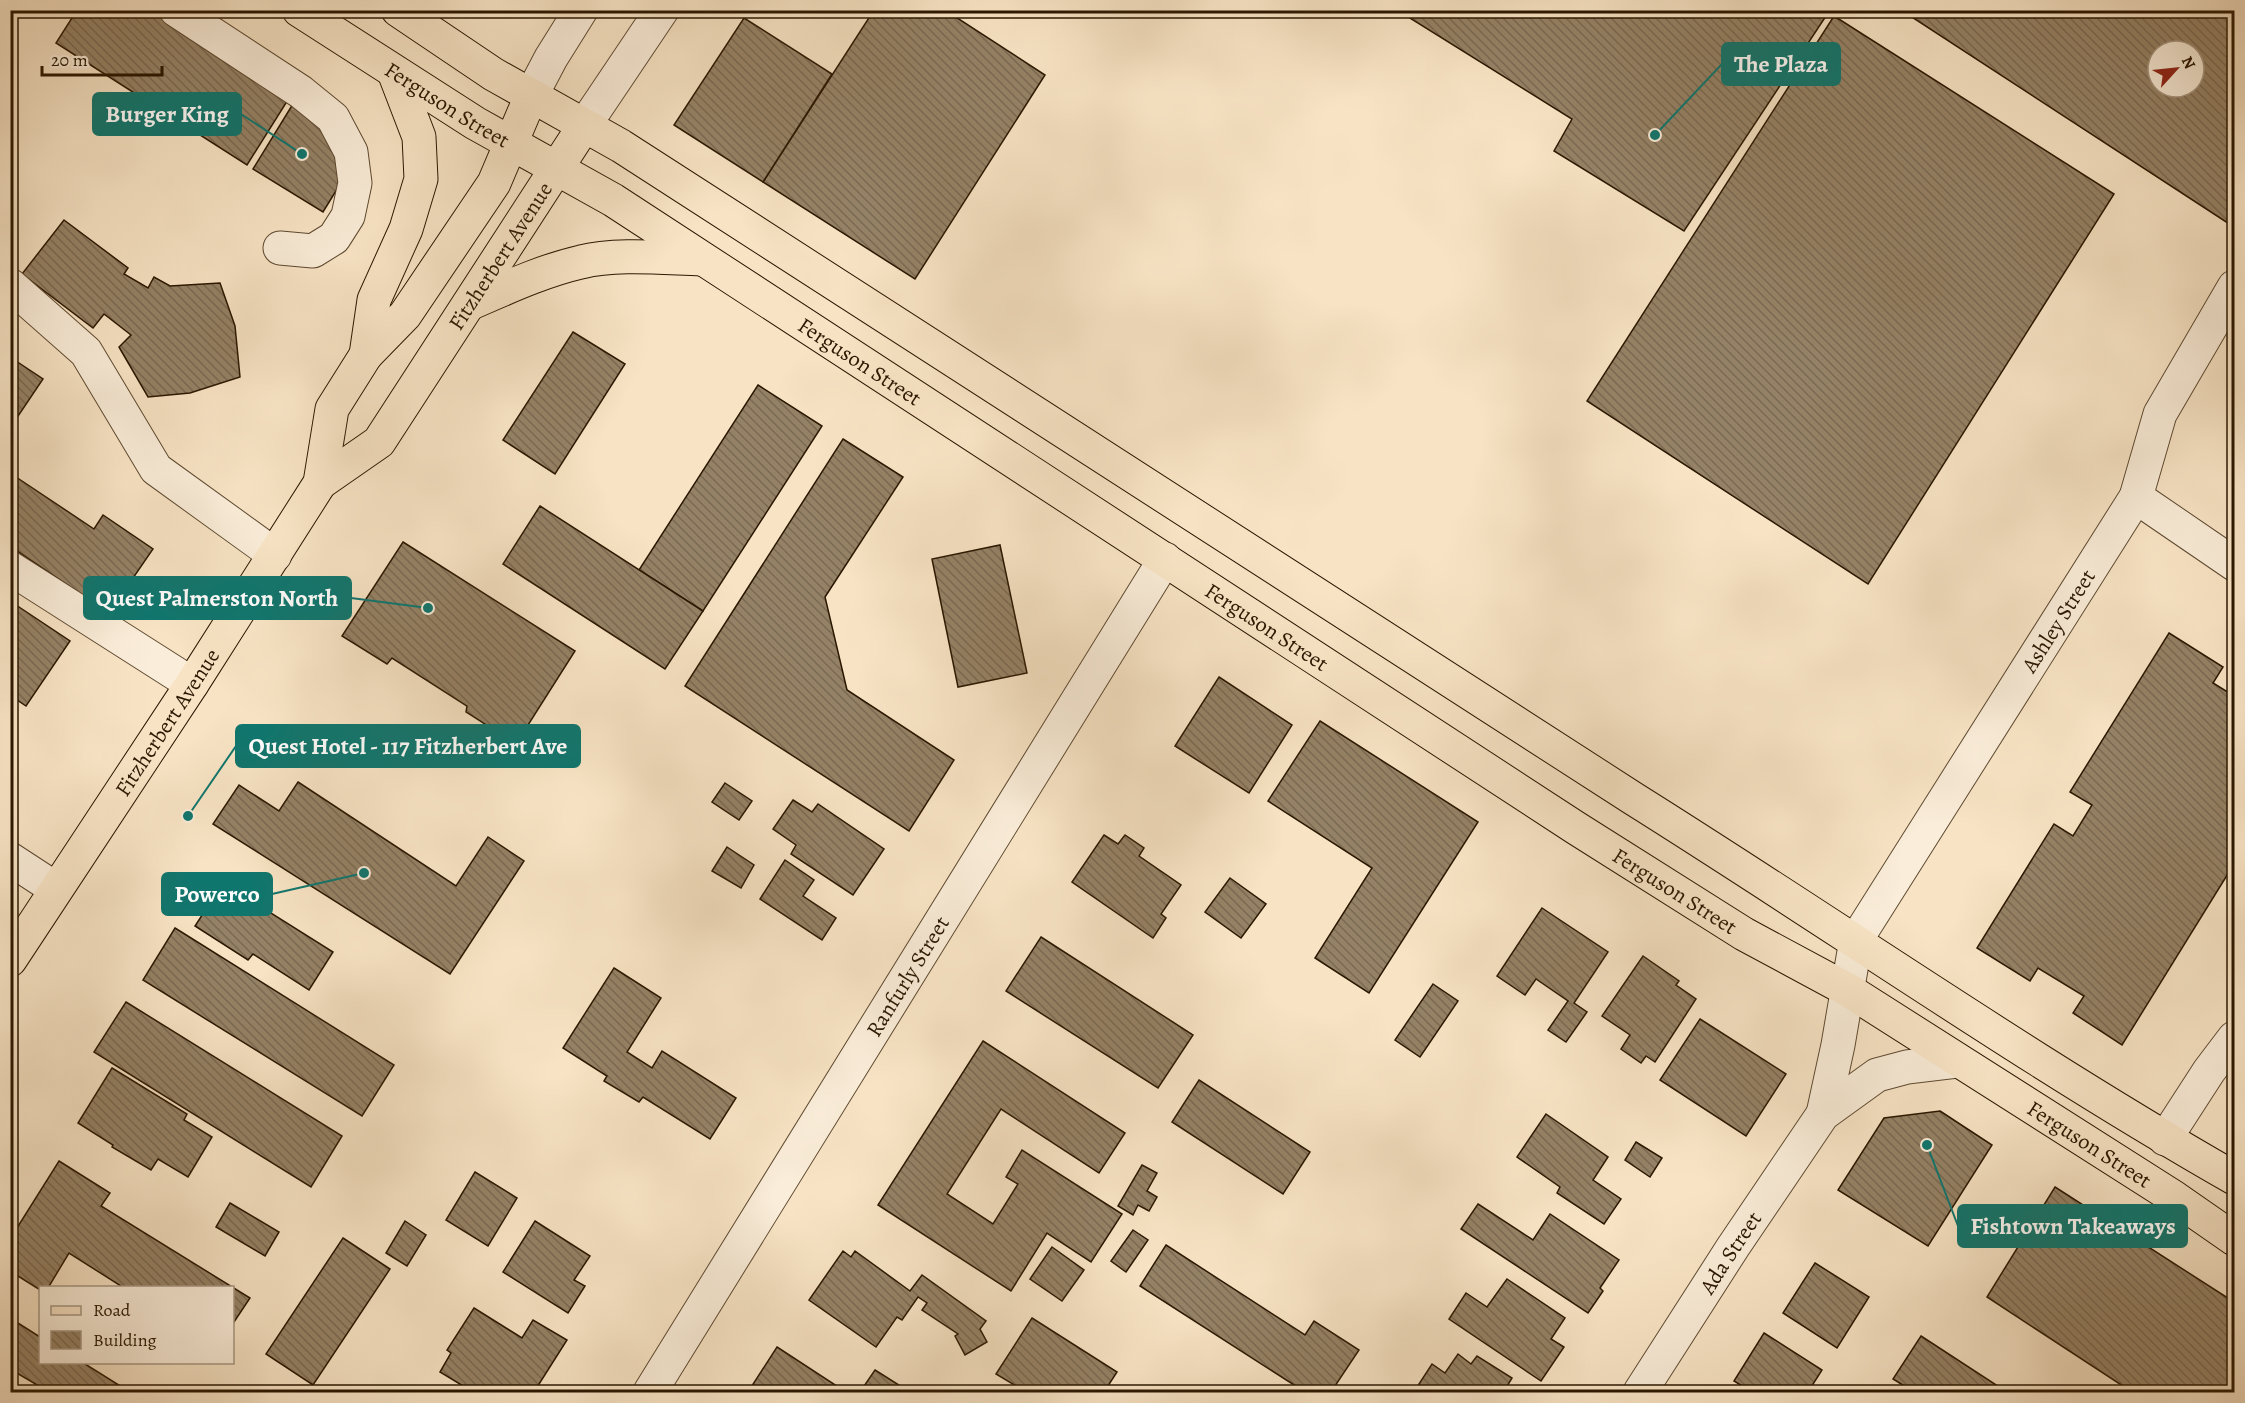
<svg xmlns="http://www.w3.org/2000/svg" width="2245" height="1403" font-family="Alegreya,serif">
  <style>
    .building { fill: url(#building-back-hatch); stroke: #2a1700; stroke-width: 1.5; fill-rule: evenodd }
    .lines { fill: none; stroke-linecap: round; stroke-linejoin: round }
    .minor-casing { stroke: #5e4a31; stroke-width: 35 }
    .major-casing { stroke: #2a1700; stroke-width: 35 }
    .minor { stroke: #faedd9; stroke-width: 33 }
    .major { stroke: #f8e4c5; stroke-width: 33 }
    .labels { text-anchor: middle; stroke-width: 4.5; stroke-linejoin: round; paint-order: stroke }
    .street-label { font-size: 22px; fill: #2a1700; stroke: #faedd9 }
    .leader { fill: none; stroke: #0f766e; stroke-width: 2 }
    .callout-dot { fill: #0f766e; stroke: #faedd9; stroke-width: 2 }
    .callout { fill: #0f766e; stroke: #0f766e; stroke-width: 2 }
    .callout-label { font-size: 24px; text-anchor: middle; font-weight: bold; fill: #fff }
  </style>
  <defs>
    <pattern id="building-back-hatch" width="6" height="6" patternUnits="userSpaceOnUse" patternTransform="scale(1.5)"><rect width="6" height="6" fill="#958266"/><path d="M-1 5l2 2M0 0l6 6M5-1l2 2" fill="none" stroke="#7a6952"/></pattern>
  </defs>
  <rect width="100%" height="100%" fill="#f8e4c5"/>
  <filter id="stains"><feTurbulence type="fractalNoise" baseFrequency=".00333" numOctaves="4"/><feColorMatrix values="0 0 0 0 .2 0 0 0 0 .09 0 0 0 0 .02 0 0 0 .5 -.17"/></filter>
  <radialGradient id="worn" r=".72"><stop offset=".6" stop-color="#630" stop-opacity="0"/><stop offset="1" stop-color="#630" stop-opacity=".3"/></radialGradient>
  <g class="building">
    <path d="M77,10H160L291,95L247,165L56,43Z"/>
    <path d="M874,10H945L1045,75L915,279L763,182Z"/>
    <path d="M1397,10H1830L1684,231L1554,151L1572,119Z"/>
    <path d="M1901,10H2234V227ZM2158,51H2194V87H2158Z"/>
    <path d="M1834,16L2114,194L1868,584L1587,401Z"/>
    <path d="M744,18L832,74L763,182L674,125Z"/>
    <path d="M296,99L339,140L347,173L323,212L253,169Z"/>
    <path d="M64,220L128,268L124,274L148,288L154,277L170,286L220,283L235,326L240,377L190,393L148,397L119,347L131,335L104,314L93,328L22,274Z"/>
    <path d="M573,332L625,364L555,474L503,440Z"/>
    <path d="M10,357L43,379L10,428Z"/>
    <path d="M758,385L822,426L703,611L639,570Z"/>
    <path d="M843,439L903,477L825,597L847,690L954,760L909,831L685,686Z"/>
    <path d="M10,473L94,529L103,515L153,549L109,613L10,546Z"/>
    <path d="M540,506L703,611L665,669L503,564Z"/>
    <path d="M403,542L575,651L516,744L466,712L467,706L392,658L387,664L342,636Z"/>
    <path d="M1000,545L1027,673L958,687L932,559Z"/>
    <path d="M10,601L70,641L26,706L10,695Z"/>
    <path d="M2169,633L2223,667L2213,683L2234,696V864L2122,1045L2073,1013L2084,996L2038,968L2030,981L1977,948L2054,824L2073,836L2092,805L2070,792Z"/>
    <path d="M1219,677L1292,725L1249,793L1175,746Z"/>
    <path d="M1320,721L1478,822L1369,993L1315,958L1372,868L1268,801Z"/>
    <path d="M298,782L456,886L488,837L524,861L450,974L213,824L239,785L279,811Z"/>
    <path d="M725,783L752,801L739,820L712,802Z"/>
    <path d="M793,800L812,812L818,804L884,849L853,895L791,854L796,845L773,829Z"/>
    <path d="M1104,835L1118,844L1125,835L1144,848L1139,856L1181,885L1161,914L1166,918L1153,938L1072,882Z"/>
    <path d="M727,847L754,865L741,888L712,871Z"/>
    <path d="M785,860L814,880L803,896L836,918L822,940L760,899Z"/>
    <path d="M1230,878L1266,904L1241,938L1205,912Z"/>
    <path d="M223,883L333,952L309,990L253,954L248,960L195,926Z"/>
    <path d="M1542,908L1608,952L1574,1003L1587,1012L1566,1042L1548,1030L1568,1001L1536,979L1525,995L1497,976Z"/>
    <path d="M175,928L394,1065L362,1116L143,980Z"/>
    <path d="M1041,937L1193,1035L1158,1088L1006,991Z"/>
    <path d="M1643,956L1679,981L1676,985L1696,999L1655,1062L1646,1056L1641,1063L1621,1049L1630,1035L1602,1016Z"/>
    <path d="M614,968L661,998L627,1052L652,1068L662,1051L736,1098L710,1139L643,1097L639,1102L604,1081L607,1076L563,1048Z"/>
    <path d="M1433,984L1458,1001L1420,1057L1395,1040Z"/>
    <path d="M126,1002L342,1136L311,1187L94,1052Z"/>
    <path d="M1700,1019L1786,1074L1746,1136L1660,1080Z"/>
    <path d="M983,1041L1125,1133L1099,1173L1001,1109L947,1194L993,1224L1018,1184L1006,1177L1022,1150L1122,1214L1091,1262L1047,1233L1011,1291L878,1205Z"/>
    <path d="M112,1068L187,1114L184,1120L212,1137L188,1177L158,1159L151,1170L112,1147L113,1145L78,1123Z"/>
    <path d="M1199,1080L1310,1152L1283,1194L1172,1122Z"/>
    <path d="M1940,1111L1992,1145L1928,1246L1838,1190L1884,1118Z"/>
    <path d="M1546,1114L1608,1157L1593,1180L1621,1199L1604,1224L1557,1193L1560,1187L1517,1157Z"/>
    <path d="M1636,1142L1662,1158L1650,1177L1625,1160Z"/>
    <path d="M59,1161L110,1193L101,1206L250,1298L232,1325V1288H124L69,1253L48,1288H40V1290L10,1271V1239Z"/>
    <path d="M1142,1165L1157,1173L1147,1191L1157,1197L1149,1211L1138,1205L1133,1215L1118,1206Z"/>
    <path d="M475,1172L517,1198L488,1246L446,1220Z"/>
    <path d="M2055,1187L2234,1302V1392H2132L1987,1297Z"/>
    <path d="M230,1203L279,1232L265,1256L216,1227Z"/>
    <path d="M1478,1204L1533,1240L1550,1214L1619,1260L1600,1288L1603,1291L1588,1313L1461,1229Z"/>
    <path d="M405,1221L426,1235L407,1266L386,1253Z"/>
    <path d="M535,1221L590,1256L574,1280L585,1286L568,1313L503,1272Z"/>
    <path d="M1133,1230L1148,1240L1126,1272L1111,1261Z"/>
    <path d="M343,1238L390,1269L313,1385L266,1354Z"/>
    <path d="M1166,1245L1305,1335L1314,1321L1359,1350L1331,1392H1305L1140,1286Z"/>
    <path d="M1052,1247L1084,1270L1062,1301L1030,1279Z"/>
    <path d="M843,1251L851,1257L855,1251L910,1291L922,1275L986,1321L980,1329L987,1342L965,1355L955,1336L958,1334L922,1310L927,1303L918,1297L902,1320L897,1317L876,1347L809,1300Z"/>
    <path d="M1815,1263L1869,1297L1837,1348L1783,1313Z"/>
    <path d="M1507,1279L1565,1318L1551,1339L1564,1347L1541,1381L1449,1319L1466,1293L1487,1307Z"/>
    <path d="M474,1308L522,1338L533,1320L567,1340L534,1392H516L513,1391L512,1392H473L440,1372L451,1353L447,1350Z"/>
    <path d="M10,1318L40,1337V1362H82L130,1392H49L10,1369Z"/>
    <path d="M1032,1318L1117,1372L1104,1392H1026L996,1374Z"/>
    <path d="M1764,1333L1822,1370L1808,1392H1752L1734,1381Z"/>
    <path d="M1921,1336L2007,1392H1914L1893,1379Z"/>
    <path d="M777,1347L846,1392H748Z"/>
    <path d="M1458,1354L1471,1364L1477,1356L1512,1378L1506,1388L1513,1392H1425L1417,1387L1432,1364L1445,1373Z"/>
    <path d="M875,1370L910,1392H860Z"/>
  </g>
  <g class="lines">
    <defs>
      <g id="minor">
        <path d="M176,10L301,92L333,118L351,152L355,183L348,216L334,238L313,251L280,248"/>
        <path d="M531,96L551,58L581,10"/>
        <path d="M584,126L662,10"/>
        <path d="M10,285L86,352L156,469L275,555"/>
        <path d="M2136,497L2234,564"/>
        <path d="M10,568L192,684"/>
        <path d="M10,859L56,889"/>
        <path id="s1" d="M1823,1114L1838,1045L1856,940L2136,497L2160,414L2234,287"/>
        <path d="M2165,1139L2209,1071L2234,1038"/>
        <path id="s2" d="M650,1392L1165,559"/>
        <path id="s3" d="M1640,1392L1733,1247L1823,1114L1877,1075L1907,1067L1957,1061"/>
      </g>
      <g id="major">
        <path id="s4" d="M299,10L475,123L613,200L1576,828L1744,934L1848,990L2175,1198L2234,1239"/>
        <path d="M398,10L493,74L621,146L1634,799C1835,925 2029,1061 2234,1178"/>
        <path d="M469,304C506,288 542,271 581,262C615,253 665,258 701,259"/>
        <path d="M366,355L374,300L406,229L421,179L419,137L394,72"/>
        <path id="s5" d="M320,483L379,442L584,126"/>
        <path id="s6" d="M10,960L192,684L320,483L332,409L366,355L405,315L494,183L531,96"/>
      </g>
    </defs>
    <use href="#minor" class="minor-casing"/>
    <use href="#major" class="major-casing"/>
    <use href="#minor" class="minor"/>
    <use href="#major" class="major"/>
  </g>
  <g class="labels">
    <g class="street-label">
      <text dy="8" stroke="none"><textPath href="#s4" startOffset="176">Ferguson Street</textPath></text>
      <text dy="8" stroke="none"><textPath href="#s5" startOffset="294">Fitzherbert Avenue</textPath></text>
      <text dy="8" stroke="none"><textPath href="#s4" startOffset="662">Ferguson Street</textPath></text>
      <text dy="8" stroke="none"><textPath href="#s1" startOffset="555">Ashley Street</textPath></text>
      <text dy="8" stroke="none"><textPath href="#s4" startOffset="1148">Ferguson Street</textPath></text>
      <text dy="8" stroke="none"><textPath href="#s6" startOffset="285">Fitzherbert Avenue</textPath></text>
      <text dy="8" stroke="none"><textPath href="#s4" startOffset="1634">Ferguson Street</textPath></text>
      <text dy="8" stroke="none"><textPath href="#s2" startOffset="489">Ranfurly Street</textPath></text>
      <text dy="8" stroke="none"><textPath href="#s4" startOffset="2120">Ferguson Street</textPath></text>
      <text dy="8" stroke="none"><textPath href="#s3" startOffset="166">Ada Street</textPath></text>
    </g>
  </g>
  <path class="leader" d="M1655 135L1722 64M302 154L241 114M428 608L351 598M188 816L236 746M364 873L272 894M1927 1145L1958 1226"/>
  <g class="callout-dot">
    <circle cx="1655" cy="135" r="6"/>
    <circle cx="302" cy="154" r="6"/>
    <circle cx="428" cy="608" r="6"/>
    <circle cx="188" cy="816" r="6"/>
    <circle cx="364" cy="873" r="6"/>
    <circle cx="1927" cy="1145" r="6"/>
  </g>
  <g class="callout">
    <rect x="1722" y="43" width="118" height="42" rx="6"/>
    <rect x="93" y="93" width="148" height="42" rx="6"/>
    <rect x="84" y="577" width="267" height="42" rx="6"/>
    <rect x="236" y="725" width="344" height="42" rx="6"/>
    <rect x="162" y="873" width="110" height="42" rx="6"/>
    <rect x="1958" y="1205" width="229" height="42" rx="6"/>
  </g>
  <g class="callout-label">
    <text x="1781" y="72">The Plaza</text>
    <text x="167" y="122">Burger King</text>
    <text x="217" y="606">Quest Palmerston North</text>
    <text x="408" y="754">Quest Hotel - 117 Fitzherbert Ave</text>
    <text x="217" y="902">Powerco</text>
    <text x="2073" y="1234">Fishtown Takeaways</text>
  </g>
  <rect width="2245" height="1403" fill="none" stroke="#f8e4c5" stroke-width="36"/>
  <rect x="12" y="12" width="2221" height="1379" fill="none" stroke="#2a1700" stroke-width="3"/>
  <rect x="18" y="18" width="2209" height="1367" fill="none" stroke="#2a1700" stroke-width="1.5"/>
  <rect x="39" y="1286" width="195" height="78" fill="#faedd9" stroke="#a79782" stroke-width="1.5"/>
  <rect x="51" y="1306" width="30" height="9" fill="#f8e4c5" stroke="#a79782" stroke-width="1.5"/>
  <text x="93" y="1316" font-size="18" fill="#2a1700">Road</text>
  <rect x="51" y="1331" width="30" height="18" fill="url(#building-back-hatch)" stroke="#a79782" stroke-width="1.5"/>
  <text x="93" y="1346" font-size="18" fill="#2a1700">Building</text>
  <g transform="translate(2176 69) rotate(63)"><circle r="28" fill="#faedd9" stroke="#a79782" stroke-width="1.5"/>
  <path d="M0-4.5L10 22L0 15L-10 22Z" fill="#8f2418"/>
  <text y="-9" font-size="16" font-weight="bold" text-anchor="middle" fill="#2a1700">N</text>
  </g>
  <path d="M42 66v9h120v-9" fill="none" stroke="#2a1700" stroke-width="3"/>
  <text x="51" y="66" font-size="18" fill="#2a1700" stroke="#faedd9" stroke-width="4.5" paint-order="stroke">20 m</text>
  <rect width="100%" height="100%" filter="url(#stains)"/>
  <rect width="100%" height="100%" fill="url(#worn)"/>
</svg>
